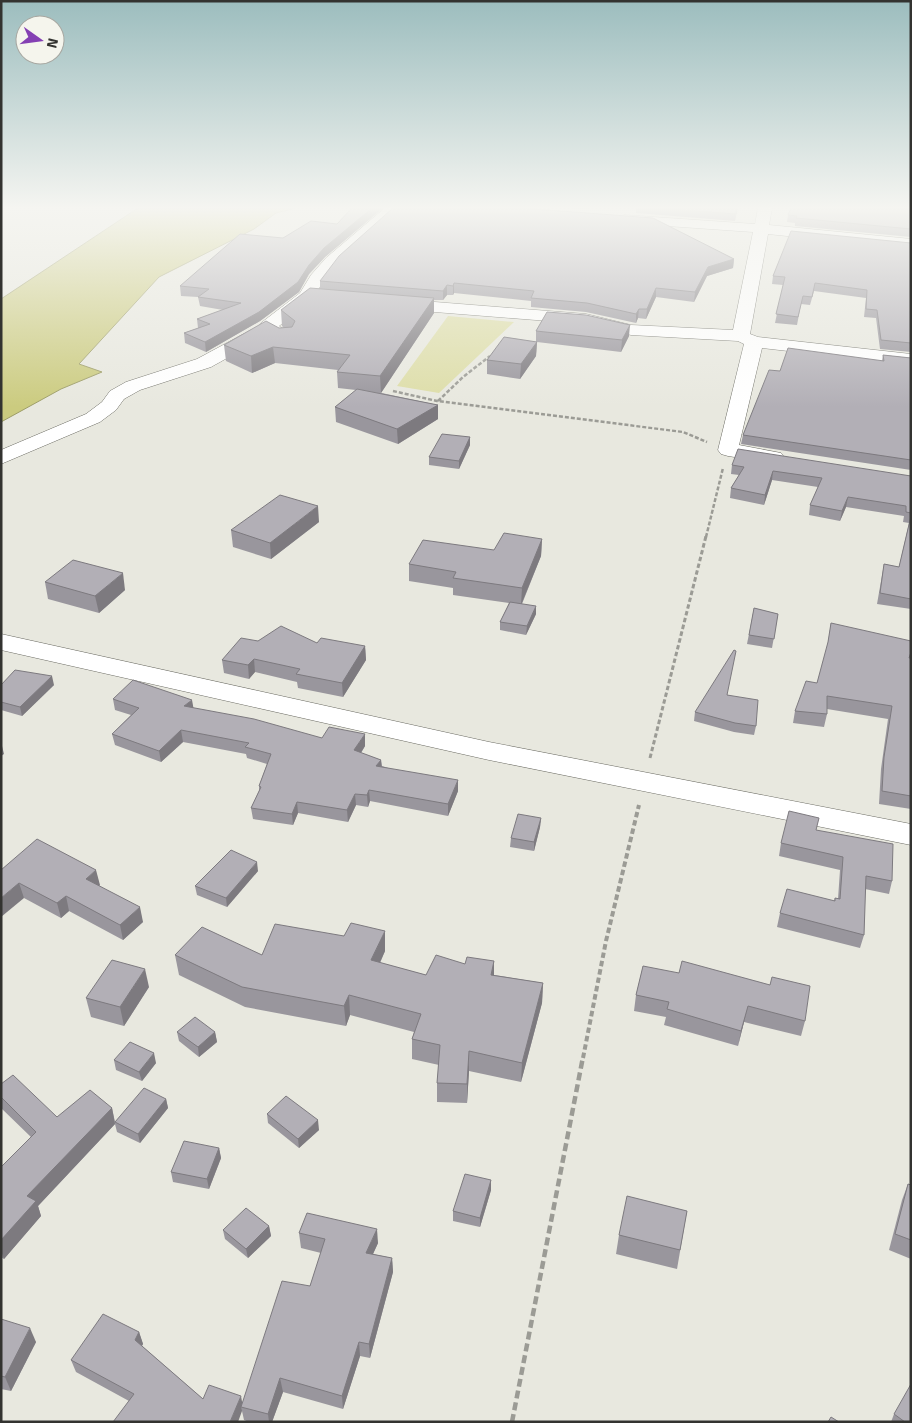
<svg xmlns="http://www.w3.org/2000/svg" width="912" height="1423" font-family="Signika,sans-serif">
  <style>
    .green { fill: #dddda7 }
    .water { fill: #cbcb7f; stroke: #9d9d67 }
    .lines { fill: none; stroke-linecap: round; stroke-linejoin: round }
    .minor-casing { stroke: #6b6b63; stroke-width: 1 }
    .path-far3 { stroke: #9b9b95; stroke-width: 2.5; stroke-dasharray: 4 2; stroke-linecap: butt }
    .path-far2 { stroke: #9b9b95; stroke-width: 3; stroke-dasharray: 4.5 2.5; stroke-linecap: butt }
    .path-far1 { stroke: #9b9b95; stroke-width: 4; stroke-dasharray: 5.5 3; stroke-linecap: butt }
    .path { stroke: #9b9b95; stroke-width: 4.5; stroke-dasharray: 8 4; stroke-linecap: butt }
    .minor { fill: #fff; fill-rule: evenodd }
    .wall { fill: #99969d }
    .shaded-wall { fill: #7d7a7f }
    .building { fill: #b2afb6; stroke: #7d7a7f }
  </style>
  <rect width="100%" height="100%" fill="#e8e8df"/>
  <path class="green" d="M448,316L514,322L439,393L397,386Z"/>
  <path class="water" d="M138,208H296L276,213L254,229L159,277L79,364L102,372L61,389L1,422V299Z"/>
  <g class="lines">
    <defs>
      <g id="minor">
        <path d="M385,208H400L338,264L324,280L312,300L279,326L295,338L292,342H280L266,333L263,338L211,367L140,390L124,399L116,410L100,422L1,464V450L86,414L102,402L110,391L126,382L197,359L251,330L260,329L258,327L261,323L300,293L311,275L326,258Z"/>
        <path d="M758,208H772L769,225L911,239V249L768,234L750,334L758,337L911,354V365L762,348L739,445L781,453L784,457L781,461L774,463L728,456L721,454L718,450L744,344L738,341L631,335L586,324L397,309L391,308L389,304L391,300L397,299L586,314L631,325L733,330L753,232L624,223L617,219L624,215L755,224Z"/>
        <path d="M1,634L489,742L911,824V845L489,760L1,650Z"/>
      </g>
    </defs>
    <use href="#minor" class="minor-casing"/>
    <g class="path-far3">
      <path d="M393,391L437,401L683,432L707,442"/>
      <path d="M438,401L463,377L490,356"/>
      <path d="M706,537L723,468"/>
    </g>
    <path class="path-far2" d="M650,758L706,536"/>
    <path class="path-far1" d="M583,1058L606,941L639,805"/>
    <path class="path" d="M512,1422L583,1057"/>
    <use href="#minor" class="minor"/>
  </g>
  <g class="wall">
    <path d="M352,208H383L325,257L309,274L299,292L260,321L206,352L185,343L184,333L198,328L197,319L223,310L200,306L198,297L181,296L180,286L283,238L337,224Z"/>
    <path d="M555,208H589V209Z"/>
    <path d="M636,208H738L735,221L636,213Z"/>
    <path d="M911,208V237L795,226V223L787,222L788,215Z"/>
    <path d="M911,243V352L880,349L876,318L864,317L866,298L814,291L810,305L801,304L797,325L775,323L783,285L772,284L773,276Z"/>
    <path d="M734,259L733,268L707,276L694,302L656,297L646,319L638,318L636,323L586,312L531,307V301L454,293L453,295H447L443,300H434V313L381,393L377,392L438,405V419L398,444L336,422L335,407L356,390L338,388L337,372L338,370L275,363L252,373L226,361L224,345L279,328H284L282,326L281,310L320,288V281Z"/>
    <path d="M536,331L629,336L621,352L537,342L536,356L520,379L487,374V360L536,342Z"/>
    <path d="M883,355L911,358V470L741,444L743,435L780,371L882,361Z"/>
    <path d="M470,437V445L459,469L429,465V457Z"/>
    <path d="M732,465L911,476V609L877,604L884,564L899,567L909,523L903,522L904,516L846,507L840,521L809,515L810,505L818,487L772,480L764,505L730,498L731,488L739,475L731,474Z"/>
    <path d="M319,522L271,559L233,547L231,530Z"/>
    <path d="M542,539L541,556L522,604L536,614L526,635L500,630V622L509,603L453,595V588L409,581V564L494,550Z"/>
    <path d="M45,582L125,590L99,613L48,599Z"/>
    <path d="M754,608L778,614L772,648L747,644Z"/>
    <path d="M831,623L911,654L910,658H911V809L879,804L881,769L888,719L827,709V714L824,727L793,723L795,711L817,683L827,649Z"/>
    <path d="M258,641L365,646L366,660L343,697L298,688L297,682L255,672L249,679L224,673L222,660Z"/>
    <path d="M1,685H54L22,716L1,710Z"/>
    <path d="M728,695L756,726L754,735L734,732L694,721L695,712Z"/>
    <path d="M113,699L193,708L322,738L365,746L361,753L381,760L382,766L458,791L448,816L370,801L368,807L356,805L348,822L298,813L293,825L253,819L251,808L259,791V786L267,764L247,758L246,754L183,742L161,762L115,745L112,734L131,715L115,710Z"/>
    <path d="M541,818L540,827L534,851L510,847L511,838Z"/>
    <path d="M816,830L892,881L889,894L865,889L864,935L860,948L777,927L780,913L834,901L835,898L838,899L840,870L779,856L781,843Z"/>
    <path d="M1,870L100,885L99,886L143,922L123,940L69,911L61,918L24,898Z"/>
    <path d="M258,871L227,907L197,895L195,886Z"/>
    <path d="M385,951L380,963L426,975L465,964L494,961V975L543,983L542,1003L521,1082L469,1071L467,1103L437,1102V1083L439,1065L412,1059V1039L414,1032L350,1015L346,1026L245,1007L179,975L175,955H262Z"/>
    <path d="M643,966L805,1021L801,1036L744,1022L738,1046L664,1025L666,1017L634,1011L636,995Z"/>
    <path d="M149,987L124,1026L91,1017L86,998Z"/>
    <path d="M177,1032H215L217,1042L199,1057L179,1041Z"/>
    <path d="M114,1060L156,1063L142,1081L116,1070Z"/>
    <path d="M1,1084L57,1117L112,1108L115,1122L166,1099L168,1108L140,1143L117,1132L115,1124L38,1206L41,1216L4,1259L1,1257V1167L31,1137L1,1108Z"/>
    <path d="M267,1114L319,1130L299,1148L268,1123Z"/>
    <path d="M219,1148L221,1158L209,1189L173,1182L171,1172Z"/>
    <path d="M491,1180V1190L480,1227L453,1221V1211Z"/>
    <path d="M908,1184L911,1185V1259L889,1250L902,1200Z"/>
    <path d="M687,1211L677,1269L616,1254L619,1235Z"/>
    <path d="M269,1226L271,1236L248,1258L225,1239L223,1230Z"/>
    <path d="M299,1233L378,1243L373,1254L392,1258L393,1272L370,1358L360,1356L343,1409L283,1392L272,1422H249L244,1420L242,1411L129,1401L76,1372L71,1360L139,1332L143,1344L142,1346L203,1399L242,1403L310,1286L321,1253L301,1248Z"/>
    <path d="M1,1319L36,1342L11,1391L1,1389Z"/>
    <path d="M894,1414L911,1422H891Z"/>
  </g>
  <g class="shaded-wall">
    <path d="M372,208H383L325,257L309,274L299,292L260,321L206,352L205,342L309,265L324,248Z"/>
    <path d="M734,259L733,268L707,276L694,302L695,292L708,267Z"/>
    <path d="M454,283V293L453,295V286Z"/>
    <path d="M447,285V295L443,300V291Z"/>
    <path d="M656,288V297L646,319L647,309Z"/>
    <path d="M434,298V313L381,393L380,376Z"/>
    <path d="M639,309L638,318L636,323V314Z"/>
    <path d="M630,325L629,336L621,352L622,340Z"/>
    <path d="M537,342L536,356L520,379L521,364Z"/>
    <path d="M273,347L275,363L252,373L251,356Z"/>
    <path d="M438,405V419L398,444L397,429Z"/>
    <path d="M470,437V445L459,469V461Z"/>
    <path d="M773,471L772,480L764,505L765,495Z"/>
    <path d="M848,497L846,507L840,521L842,511Z"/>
    <path d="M318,506L319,522L271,559L270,543Z"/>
    <path d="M542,539L541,556L521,605L522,588Z"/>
    <path d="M123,573L125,590L99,613L95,596Z"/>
    <path d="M536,606V614L526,635L527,626Z"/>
    <path d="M365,646L366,660L343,697L342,683Z"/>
    <path d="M254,659L255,672L249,679L248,665Z"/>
    <path d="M52,676L54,685L22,716L20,707Z"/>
    <path d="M192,700L194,711L184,706Z"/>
    <path d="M181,730L183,742L161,762L159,751Z"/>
    <path d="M365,734V746L355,762L354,750Z"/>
    <path d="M1,742L4,754L1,756Z"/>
    <path d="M381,760L382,771L376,766Z"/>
    <path d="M458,780V791L448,816V804Z"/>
    <path d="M369,790L370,801L368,807L367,795Z"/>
    <path d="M355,794L356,805L348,822L347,810Z"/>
    <path d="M297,802L298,813L293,825L292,814Z"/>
    <path d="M541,818L540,827L534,851V842Z"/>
    <path d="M257,862L258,871L227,907L226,898Z"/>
    <path d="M96,870L100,885L89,894L86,879Z"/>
    <path d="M19,883L24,898L1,917V898Z"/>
    <path d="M66,896L69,911L61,918L57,903Z"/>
    <path d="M140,907L143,922L123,940L120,925Z"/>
    <path d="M385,931V951L372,980L371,960Z"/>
    <path d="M494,961V981L491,975Z"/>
    <path d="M145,969L149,987L124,1026L120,1007Z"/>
    <path d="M543,983L542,1003L521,1082L522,1063Z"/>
    <path d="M349,995L350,1015L346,1026L344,1006Z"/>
    <path d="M748,1006L738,1046L741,1031Z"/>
    <path d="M215,1032L217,1042L199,1057L198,1047Z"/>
    <path d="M469,1051V1071L467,1103V1084Z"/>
    <path d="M154,1053L156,1063L142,1081L139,1072Z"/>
    <path d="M166,1099L168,1108L140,1143L138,1134Z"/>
    <path d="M112,1108L115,1124L38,1206L41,1216L4,1259L1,1251V1240L27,1196Z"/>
    <path d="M318,1120L319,1130L299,1148L298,1139Z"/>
    <path d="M219,1148L221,1158L209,1189L207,1179Z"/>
    <path d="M491,1180V1190L480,1227V1218Z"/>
    <path d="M269,1226L271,1236L248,1258L246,1249Z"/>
    <path d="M377,1229L378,1243L367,1267L366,1253Z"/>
    <path d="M392,1258L393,1272L370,1358L369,1344Z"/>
    <path d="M30,1328L36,1342L11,1391L5,1377Z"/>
    <path d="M139,1332L143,1344L138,1351L135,1340Z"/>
    <path d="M359,1342L360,1356L343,1409L342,1396Z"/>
    <path d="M280,1378L283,1392L272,1422H269L268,1414Z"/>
    <path d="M241,1396L243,1407H241L242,1411L238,1422H230Z"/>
  </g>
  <g class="building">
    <path d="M352,208H372L324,248L309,265L298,282L259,312L205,342L184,333L210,324L197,319L241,303L198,297L209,289L180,286L240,234L283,238L311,221L337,224Z"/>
    <path d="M393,208H521L653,218L734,259L708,267L695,292L656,288L647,309H639L636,314L587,303L531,298L534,291L454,283L453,286L447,285L443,291L320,281L339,256Z"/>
    <path d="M650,208H737L736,214Z"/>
    <path d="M791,208H911V229L796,218L797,216L788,215Z"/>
    <path d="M791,231L911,243V343L881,340L877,310L866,309L867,290L815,283L812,297L803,296L798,317L776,314L785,277L773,276Z"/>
    <path d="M310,288L434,298L380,376L337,372L350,355L273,347L251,356L224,345L266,321L279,328L292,327L295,321L281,310Z"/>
    <path d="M547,312L586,315L630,325L622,340L536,331Z"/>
    <path d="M504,337L537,342L521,364L487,360Z"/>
    <path d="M788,348L884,361L883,355L911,358V460L743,435L769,370L780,371Z"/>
    <path d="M357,389L438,405L397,429L335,407Z"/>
    <path d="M442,434L470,437L459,461L429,457Z"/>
    <path d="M738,449L911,476V513L906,512V506L848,497L842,511L810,505L822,478L773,471L765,495L731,488L744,467L732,465Z"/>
    <path d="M280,495L318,506L270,543L231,530Z"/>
    <path d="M911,516V599L880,593L884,564L899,567Z"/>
    <path d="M504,533L542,539L522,588L453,578L456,572L409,564L423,540L494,550Z"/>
    <path d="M73,560L123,573L95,596L45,582Z"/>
    <path d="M510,602L536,606L527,626L500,622Z"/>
    <path d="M754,608L778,614L774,639L749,635Z"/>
    <path d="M831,623L911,641V652L909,658H911V796L882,791L884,757L892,706L827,696V714L795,711L806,681L817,683L828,642Z"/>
    <path d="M281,626L317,643L321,638L365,646L342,683L296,674L300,669L254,659L248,665L222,660L241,638L258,641Z"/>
    <path d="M734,650L736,651L727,695L758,700L756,726L735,723L695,712Z"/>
    <path d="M15,670L52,676L20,707L1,702V685Z"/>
    <path d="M133,680L192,700L184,706L254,719L322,738L329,727L365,734L354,750L381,760L376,766L458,780L448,804L369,790L367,795L355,794L347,810L297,802L292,814L251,808L261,787L259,786L271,754L245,747L249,743L181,730L159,751L112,734L139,708L113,699Z"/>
    <path d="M789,811L819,818L816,830L893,844L892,881L866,876L864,935L780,913L787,889L835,901V898L840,899L843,857L781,843Z"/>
    <path d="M518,814L541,818L534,842L511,838Z"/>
    <path d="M37,839L96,870L86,879L140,907L120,925L66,896L57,903L19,883L1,898V870Z"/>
    <path d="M231,850L257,862L226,898L195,886Z"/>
    <path d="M351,923L385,931L371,960L426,975L436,955L465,964L467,957L494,961L491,975L543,983L522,1063L469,1051L467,1084L437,1083L440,1045L412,1039L421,1014L349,995L344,1006L242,987L175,955L202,927L262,955L275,924L344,936Z"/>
    <path d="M112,960L145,969L120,1007L86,998Z"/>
    <path d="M682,961L770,985L772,977L810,986L805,1021L748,1006L741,1031L667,1009L669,1002L636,995L643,966L679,973Z"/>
    <path d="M195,1017L215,1032L198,1047L177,1032Z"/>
    <path d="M130,1042L154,1053L139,1072L114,1060Z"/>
    <path d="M13,1075L57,1117L90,1090L112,1108L27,1196L36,1201L1,1240V1167L36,1132L1,1097V1084Z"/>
    <path d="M144,1088L166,1099L138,1134L115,1122Z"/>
    <path d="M286,1096L318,1120L298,1139L267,1114Z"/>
    <path d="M184,1141L219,1148L207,1179L171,1172Z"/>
    <path d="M465,1174L491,1180L480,1218L453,1211Z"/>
    <path d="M908,1184L911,1185V1240L895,1234Z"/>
    <path d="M627,1196L687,1211L680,1250L619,1235Z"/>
    <path d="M246,1208L269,1226L246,1249L223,1230Z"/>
    <path d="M307,1213L377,1229L366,1253L392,1258L369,1344L359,1342L342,1396L280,1378L268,1414L241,1407L282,1281L310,1286L325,1239L299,1233Z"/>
    <path d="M103,1314L139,1332L135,1340L203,1399L209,1385L241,1396L230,1422H113L134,1394L71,1360Z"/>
    <path d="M1,1319L30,1328L5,1377L1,1376Z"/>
    <path d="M911,1384V1422H905L894,1414Z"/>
    <path d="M831,1417L839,1422H828Z"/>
  </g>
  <linearGradient id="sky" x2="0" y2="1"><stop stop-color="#9cbdbe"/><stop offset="0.51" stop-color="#f5f5f1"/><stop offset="1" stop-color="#f5f5f1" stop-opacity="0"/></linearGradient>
  <rect width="912" height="407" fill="url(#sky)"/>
  <rect width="912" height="1423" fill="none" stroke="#333330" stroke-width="5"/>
  <g transform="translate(40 40) rotate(104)"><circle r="24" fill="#f5f5ed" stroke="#a7a7a1"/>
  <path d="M0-4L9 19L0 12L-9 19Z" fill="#8440b3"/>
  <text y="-8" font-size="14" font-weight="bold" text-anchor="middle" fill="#333330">N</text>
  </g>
</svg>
